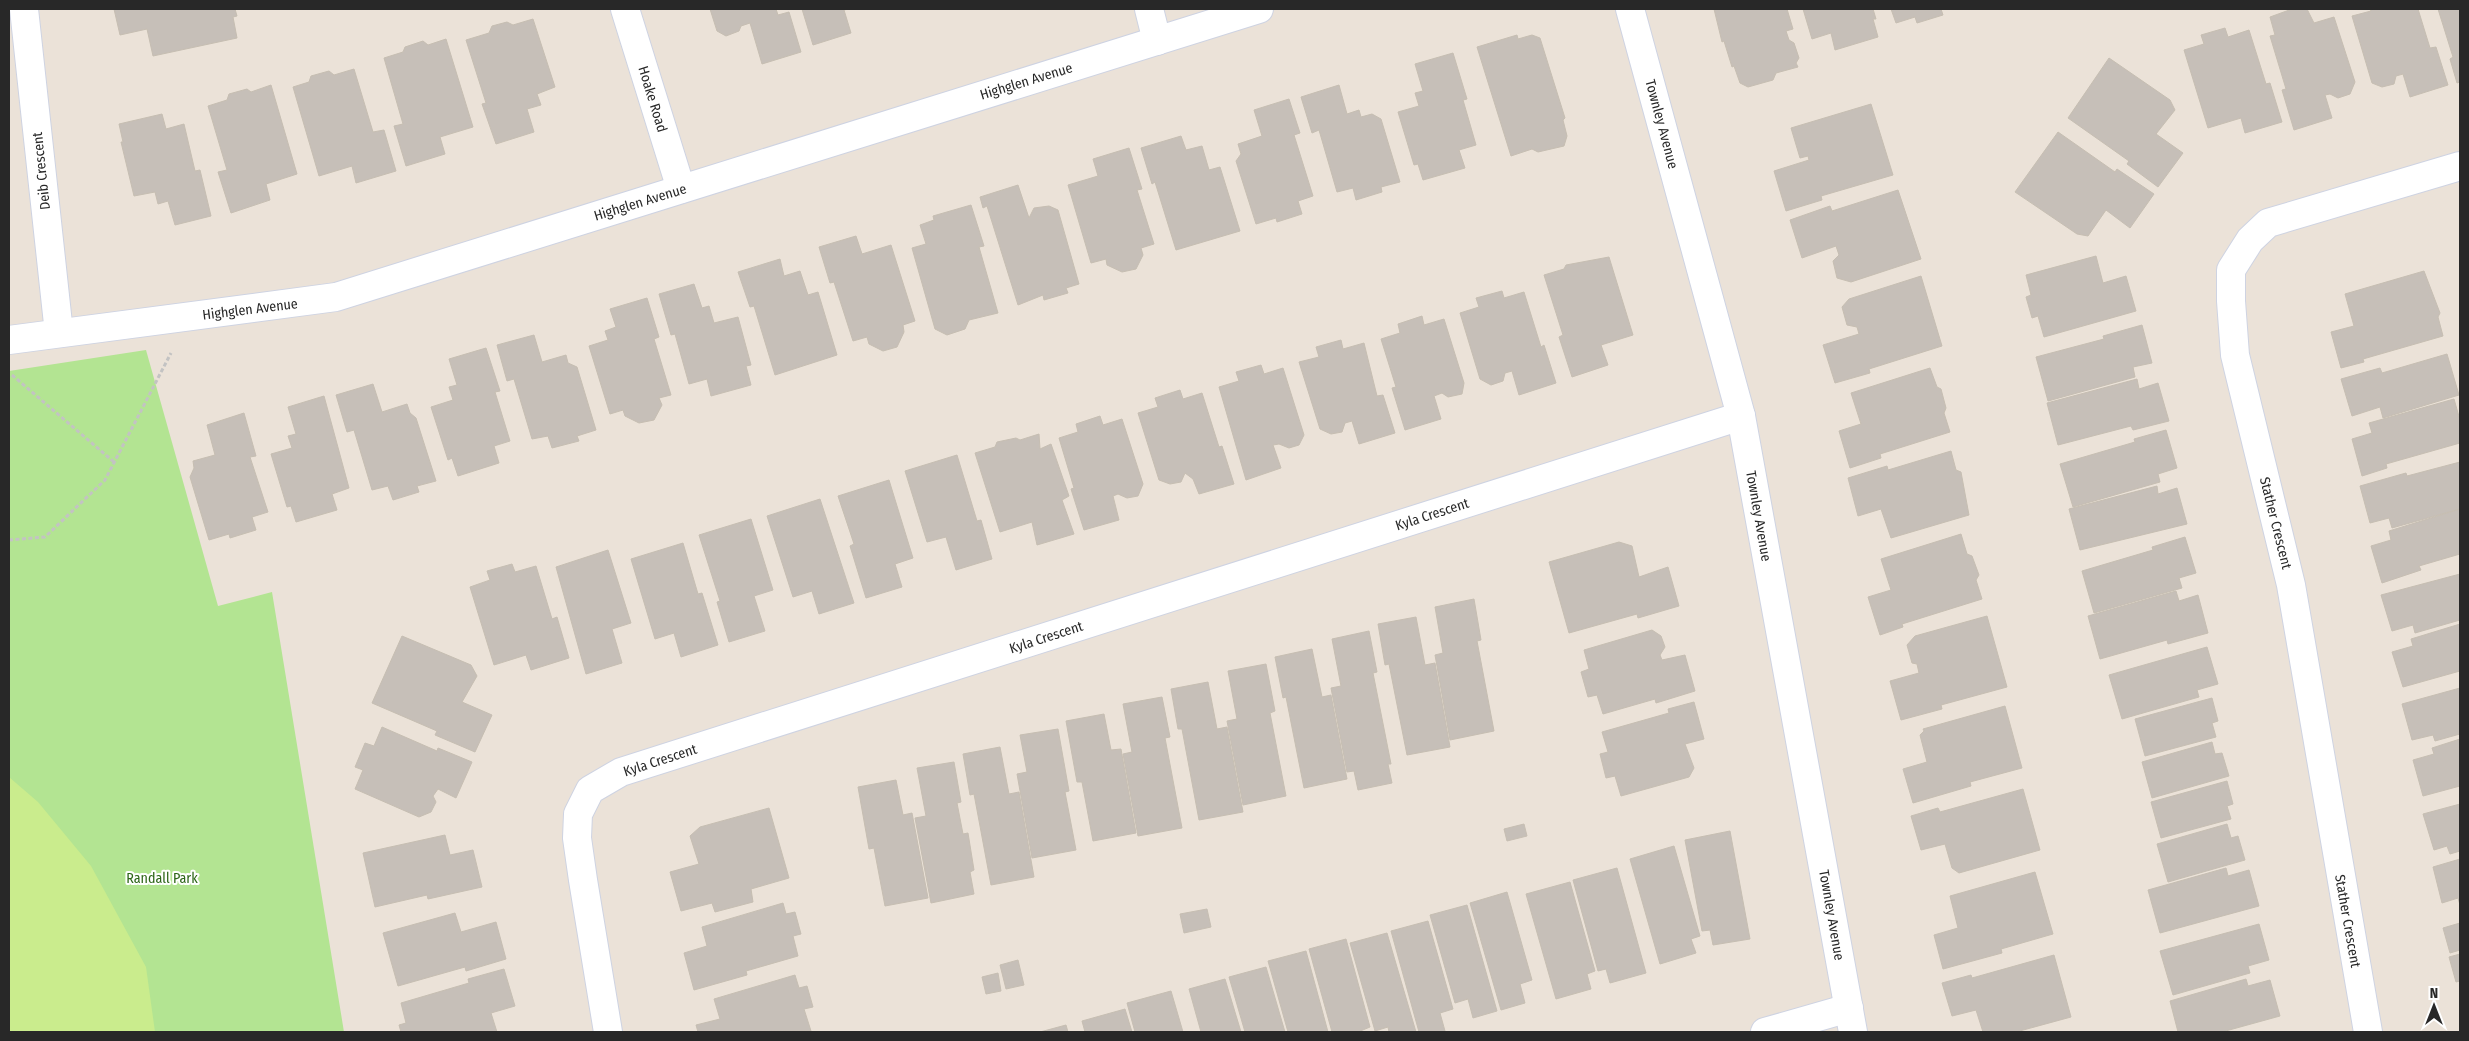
<svg xmlns="http://www.w3.org/2000/svg" width="2469" height="1041" font-family="'Fira Sans Condensed',sans-serif">
  <style>
    .green { fill: #b3e492 }
    .pitch { fill: #caec8d }
    .building { fill: #c6bfb8; stroke: #c6beb2 }
    .lines { fill: none; stroke-linecap: round; stroke-linejoin: round }
    .minor-casing { stroke: #ced3e2; stroke-width: 30 }
    .path { stroke: #c3c3c3; stroke-width: 3; stroke-dasharray: 4 2.5; stroke-linecap: butt }
    .minor { stroke: #fff; stroke-width: 28 }
    .labels { text-anchor: middle; stroke-width: 4; stroke-linejoin: round; paint-order: stroke }
    .street-label { font-size: 14px; fill: #282828; stroke: #fff }
    .park-label { font-size: 14px; fill: #2c6517; stroke: #fff }
  </style>
  <rect width="100%" height="100%" fill="#ebe2d8"/>
  <path class="green" d="M146,350L218,606L272,592L344,1032H9V371Z"/>
  <path class="pitch" d="M9,777L38,802L91,866L146,967L155,1032H9Z"/>
  <g class="building">
    <path d="M114,9H235L237,16L233,17L237,38L153,56L147,29L120,35Z"/>
    <path d="M710,9H776L778,15L789,12L801,52L762,64L750,23L741,26L739,31L726,36L717,31Z"/>
    <path d="M802,9H848L844,10L851,33L813,45Z"/>
    <path d="M1714,9H1787L1793,29L1786,31L1789,40L1794,43L1799,58L1796,63L1798,67L1776,73L1773,80L1748,87L1740,83L1734,66L1732,67L1724,41L1722,42Z"/>
    <path d="M1803,9H1873L1876,19H1873L1878,37L1835,50L1831,33L1812,39Z"/>
    <path d="M1891,9H1941L1943,15L1917,23L1915,17L1896,23Z"/>
    <path d="M2292,9H2307L2314,23L2334,17L2355,82L2350,94L2338,98L2330,94L2325,95L2332,118L2294,130L2282,90L2286,89L2270,36L2275,35L2270,17Z"/>
    <path d="M2370,9H2418L2430,48L2436,47L2448,85L2410,97L2403,74L2396,76L2394,84L2382,87L2372,83L2352,16L2371,11Z"/>
    <path d="M2438,9H2460V82L2457,83L2450,59L2453,57Z"/>
    <path d="M533,19L555,87L537,94L541,105L527,109L534,132L496,144L482,104L486,103L466,40L489,33L492,26L507,22L513,25Z"/>
    <path d="M2225,28L2228,37L2249,30L2266,84L2270,83L2282,122L2245,133L2241,118L2208,128L2184,50L2204,44L2201,35Z"/>
    <path d="M1517,35L1518,39L1532,35L1540,38L1565,118L1563,120L1567,136L1564,146L1538,152L1532,149L1511,156L1477,47Z"/>
    <path d="M446,39L473,127L440,137L445,154L406,166L394,126L403,124L384,58L403,52L405,47L423,41L428,45Z"/>
    <path d="M1453,53L1467,99L1463,100L1476,145L1459,150L1465,168L1423,180L1418,164L1414,165L1398,112L1419,106L1415,93L1423,91L1415,64Z"/>
    <path d="M2109,58L2170,100L2175,110L2156,134L2183,153L2158,187L2127,164L2129,161L2068,118Z"/>
    <path d="M354,69L373,132L384,130L396,171L356,183L352,166L319,176L293,87L309,82L311,76L329,71L334,75Z"/>
    <path d="M271,85L297,174L266,184L270,200L231,213L218,172L227,170L208,106L227,100L229,94L247,89L251,92Z"/>
    <path d="M1339,85L1347,114L1359,110L1361,117L1372,114L1381,119L1400,182L1381,187L1382,192L1356,200L1353,188L1337,192L1319,130L1312,133L1301,97Z"/>
    <path d="M1289,99L1300,133L1294,135L1313,196L1298,201L1302,214L1277,222L1276,218L1256,224L1236,161L1241,154L1238,144L1262,136L1254,110Z"/>
    <path d="M1871,104L1893,175L1821,196L1822,200L1786,211L1774,171L1809,160L1808,156L1800,158L1791,128Z"/>
    <path d="M162,114L166,129L184,124L195,171L200,170L211,216L175,225L168,201L158,204L155,192L134,196L121,142H123L119,124Z"/>
    <path d="M2058,132L2115,172L2117,169L2154,194L2130,228L2106,210L2088,236L2077,234L2015,192Z"/>
    <path d="M1181,136L1186,150L1202,146L1209,170L1220,167L1240,231L1176,250L1155,182L1152,184L1141,148Z"/>
    <path d="M1129,148L1142,189L1137,190L1154,244L1141,248L1143,255L1136,269L1122,272L1107,265L1106,259L1091,263L1068,185L1098,176L1093,159Z"/>
    <path d="M1018,185L1029,218L1034,208L1049,206L1058,210L1079,284L1066,288L1068,293L1044,300L1043,295L1018,305L987,206L983,208L980,197Z"/>
    <path d="M1898,190L1921,259L1851,282L1837,278L1833,261L1839,255L1836,246L1802,258L1790,220L1830,206L1832,211Z"/>
    <path d="M971,205L984,246L979,247L998,313L969,320L965,329L947,335L935,329L912,248L926,244L920,225L934,220L933,216Z"/>
    <path d="M856,236L862,254L891,245L915,321L903,325L904,332L897,347L883,351L869,344L867,337L853,341L834,282L830,283L819,247Z"/>
    <path d="M2096,256L2103,283L2126,276L2136,311L2044,337L2038,316L2032,318L2026,297L2031,295L2026,275Z"/>
    <path d="M1609,257L1633,335L1601,345L1608,365L1572,377L1559,337L1563,335L1544,275L1564,269L1566,265Z"/>
    <path d="M780,259L784,276L800,271L808,295L818,292L837,355L775,375L754,306L750,307L738,272Z"/>
    <path d="M2424,271L2440,313L2438,317L2443,336L2363,359L2364,362L2341,368L2331,332L2354,326L2345,294Z"/>
    <path d="M1921,276L1942,346L1869,369L1870,373L1835,383L1823,345L1859,334L1857,327L1847,325L1842,307L1849,299Z"/>
    <path d="M694,284L702,308L709,306L714,323L738,317L751,365L746,366L751,385L711,396L707,379L689,384L675,334L671,335L659,294Z"/>
    <path d="M1502,291L1504,298L1524,292L1541,347L1544,345L1556,383L1519,395L1512,371L1505,373L1503,381L1491,385L1480,379L1460,313L1479,307L1476,298Z"/>
    <path d="M647,298L659,337L654,339L671,395L659,398L662,405L654,420L639,423L625,416L623,410L610,414L589,346L608,340L605,331L616,327L610,309Z"/>
    <path d="M1422,316L1424,325L1444,319L1464,383L1462,394L1448,397L1442,393L1434,396L1441,419L1405,430L1392,388L1396,387L1381,339L1400,333L1398,324Z"/>
    <path d="M2142,325L2152,363L2133,367L2135,377L2048,401L2036,357L2104,339L2103,336Z"/>
    <path d="M534,335L542,362L566,355L568,363L577,367L596,430L577,436L579,441L552,448L548,436L532,439L514,379L507,381L497,345Z"/>
    <path d="M1341,340L1343,349L1364,343L1377,396L1383,395L1395,433L1359,444L1352,421L1345,423L1342,432L1331,434L1320,429L1299,362L1319,357L1316,347Z"/>
    <path d="M486,348L500,391L495,392L510,441L494,446L499,463L458,476L452,458L448,460L431,407L453,400L449,387L457,385L449,359Z"/>
    <path d="M2447,354L2459,395L2383,418L2380,407L2352,416L2341,379L2380,368L2382,373Z"/>
    <path d="M1261,365L1264,374L1283,368L1304,435L1299,445L1289,448L1279,444L1273,445L1281,468L1246,480L1219,387L1239,381L1236,372Z"/>
    <path d="M1930,368L1937,387L1941,389L1946,408L1944,413L1950,432L1880,454L1881,458L1850,468L1839,431L1861,424L1851,393Z"/>
    <path d="M2137,379L2139,389L2158,383L2169,421L2133,430L2131,426L2058,445L2047,403Z"/>
    <path d="M373,384L382,412L407,404L410,413L416,418L436,481L417,486L419,492L393,500L388,486L372,490L354,430L347,432L336,395Z"/>
    <path d="M1180,390L1183,399L1202,393L1219,447L1222,446L1234,484L1199,494L1193,479L1185,473L1181,482L1170,484L1159,480L1138,413L1158,407L1155,398Z"/>
    <path d="M324,396L349,488L332,494L337,510L296,522L291,506L287,507L271,454L292,448L288,436L296,434L288,407Z"/>
    <path d="M2454,399L2460,420V443L2386,464L2387,468L2362,476L2352,439L2372,433L2369,423Z"/>
    <path d="M244,413L256,456L250,457L268,512L252,517L256,530L230,538L229,534L209,540L190,477L194,468L193,461L215,455L207,425Z"/>
    <path d="M1100,416L1103,425L1122,419L1143,484L1138,496L1127,498L1118,494L1113,496L1119,520L1084,530L1071,489L1074,488L1059,438L1078,432L1076,424Z"/>
    <path d="M2166,430L2177,468L2158,474L2160,482L2073,507L2060,464L2135,442L2134,439Z"/>
    <path d="M1039,434L1040,449L1051,444L1069,496L1062,500L1074,534L1037,545L1032,522L1000,532L975,453L995,447L997,442L1016,438L1020,440Z"/>
    <path d="M1951,451L1956,470L1961,472L1969,515L1891,538L1881,509L1858,516L1848,478L1887,466L1888,470Z"/>
    <path d="M957,455L977,521L981,520L992,559L956,570L946,537L927,542L905,471Z"/>
    <path d="M2460,462V509L2392,528L2389,518L2370,523L2360,486L2406,473L2407,476Z"/>
    <path d="M889,480L913,558L895,564L902,587L866,598L850,546L854,544L838,496Z"/>
    <path d="M2157,486L2158,494L2177,488L2187,524L2080,550L2069,509Z"/>
    <path d="M820,499L854,603L819,614L812,591L793,597L767,516Z"/>
    <path d="M2460,509V554L2419,566L2421,570L2382,583L2371,546L2391,540L2389,531Z"/>
    <path d="M751,519L773,590L754,596L765,631L729,642L717,602L720,601L699,535Z"/>
    <path d="M1961,534L1967,554L1972,556L1979,575L1976,580L1982,599L1902,624L1903,627L1880,635L1868,597L1891,590L1881,559Z"/>
    <path d="M2185,537L2196,573L2179,578L2182,588L2094,613L2082,571L2153,550L2152,547Z"/>
    <path d="M1619,542L1632,546L1639,577L1668,567L1679,606L1638,618L1637,614L1569,633L1549,562Z"/>
    <path d="M683,543L698,594L702,593L718,645L681,657L674,633L655,639L631,559Z"/>
    <path d="M608,550L631,623L612,629L622,663L586,674L556,567Z"/>
    <path d="M512,564L515,572L536,566L552,619L557,617L569,658L531,670L526,655L494,665L470,587L490,580L487,571Z"/>
    <path d="M2460,574V620L2415,633L2413,625L2392,631L2381,595Z"/>
    <path d="M2176,591L2179,601L2198,595L2208,633L2168,644L2167,640L2100,659L2088,616Z"/>
    <path d="M1474,599L1481,640L1477,641L1494,731L1450,740L1435,655L1443,653L1435,607Z"/>
    <path d="M1987,616L2007,687L1941,705L1942,709L1901,720L1890,681L1919,673L1917,664L1912,663L1907,645L1915,636Z"/>
    <path d="M1416,617L1425,665L1435,663L1450,747L1407,755L1389,664L1385,665L1378,624Z"/>
    <path d="M2460,624V671L2403,687L2392,652L2413,646L2411,639Z"/>
    <path d="M1652,630L1661,636L1665,647L1660,655L1662,660L1685,655L1695,691L1656,703L1655,699L1603,714L1597,695L1588,697L1581,672L1589,669L1584,650Z"/>
    <path d="M1369,631L1377,672L1373,673L1391,764H1388L1392,783L1358,790L1354,771L1347,772L1331,688L1341,686L1332,639Z"/>
    <path d="M402,636L471,665L477,676L462,702L492,715L475,752L435,735L437,731L372,703Z"/>
    <path d="M2207,647L2218,684L2197,690L2199,697L2122,719L2109,675Z"/>
    <path d="M1312,649L1322,697L1331,695L1347,779L1304,788L1286,697L1283,698L1275,657Z"/>
    <path d="M1266,664L1275,711L1270,713L1286,796L1243,805L1227,721L1237,719L1228,671Z"/>
    <path d="M1208,682L1217,729L1227,727L1243,812L1199,820L1182,729H1178L1171,689Z"/>
    <path d="M2460,688V734L2435,741L2433,735L2412,740L2402,704Z"/>
    <path d="M1162,697L1170,737L1165,738L1182,828L1138,836L1123,754L1132,752L1123,704Z"/>
    <path d="M2212,698L2218,721L2212,723L2216,737L2145,756L2135,719Z"/>
    <path d="M1694,702L1704,739L1685,744L1694,768L1689,777L1621,796L1615,776L1606,778L1600,754L1608,752L1602,732L1669,713L1668,709Z"/>
    <path d="M2005,706L2022,768L1970,782L1971,786L1913,803L1903,769L1927,762L1920,735L1924,731L1923,729Z"/>
    <path d="M1104,714L1111,750L1121,749L1136,833L1093,841L1082,782H1077L1066,721Z"/>
    <path d="M382,727L437,751L438,748L472,762L456,798L438,789L433,796L436,802L431,812L419,817L355,789L363,770L355,767L365,743L374,746Z"/>
    <path d="M1058,729L1069,791L1065,792L1076,850L1032,858L1017,774L1027,772L1020,735Z"/>
    <path d="M2460,739V786L2423,796L2413,760L2434,754L2432,748Z"/>
    <path d="M2212,742L2215,754L2222,753L2229,776L2152,798L2142,762Z"/>
    <path d="M1000,747L1009,794L1019,792L1034,877L991,885L974,794L970,795L963,754Z"/>
    <path d="M954,762L961,802L957,803L963,834L968,833L974,870L970,872L974,894L931,903L915,818L926,816L917,768Z"/>
    <path d="M896,780L903,815L912,813L928,898L885,906L874,848L869,849L858,787Z"/>
    <path d="M2227,781L2233,804L2227,806L2231,819L2161,838L2151,802Z"/>
    <path d="M2023,789L2040,850L1959,873L1952,868L1945,844L1921,850L1911,816L1938,808L1940,812Z"/>
    <path d="M2460,804V851L2450,854L2447,846L2434,850L2423,814Z"/>
    <path d="M769,808L789,878L751,889L753,902L715,912L712,903L681,911L670,872L699,864L690,836L700,827Z"/>
    <path d="M1524,824L1527,836L1507,841L1504,829Z"/>
    <path d="M2227,824L2231,838L2238,836L2245,860L2168,882L2157,844Z"/>
    <path d="M1730,831L1750,939L1713,945L1710,930L1702,931L1685,840Z"/>
    <path d="M445,835L450,855L473,850L482,887L428,899L427,895L375,907L363,853Z"/>
    <path d="M1674,846L1700,936L1691,939L1696,953L1660,964L1630,859Z"/>
    <path d="M2460,859V905L2458,898L2442,903L2433,867Z"/>
    <path d="M1617,868L1646,973L1610,983L1606,969L1598,971L1573,880Z"/>
    <path d="M2226,868L2228,876L2249,870L2259,906L2160,933L2148,890Z"/>
    <path d="M2035,872L2053,934L2001,949L2002,953L1943,969L1934,935L1958,928L1950,896Z"/>
    <path d="M1570,882L1595,971L1587,974L1591,989L1556,999L1526,894Z"/>
    <path d="M1507,892L1532,980L1520,984L1525,1003L1501,1010L1470,903Z"/>
    <path d="M783,903L786,914L795,912L801,934L793,936L798,956L746,971L747,975L694,990L684,953L707,946L702,927Z"/>
    <path d="M1467,905L1497,1011L1473,1018L1468,999L1455,1003L1430,915Z"/>
    <path d="M1207,909L1211,927L1184,933L1180,914Z"/>
    <path d="M455,913L461,932L496,922L506,959L466,971L465,967L398,986L383,933Z"/>
    <path d="M1428,921L1453,1009L1440,1013L1445,1031L1442,1032H1419L1391,931Z"/>
    <path d="M2460,923V950L2450,953L2443,928Z"/>
    <path d="M2259,924L2269,960L2248,966L2250,973L2173,995L2160,951Z"/>
    <path d="M1387,933L1416,1032H1389L1388,1027L1375,1031L1350,943Z"/>
    <path d="M1346,939L1370,1027L1358,1032H1332L1309,949Z"/>
    <path d="M1306,951L1328,1032H1288L1268,961Z"/>
    <path d="M2460,954V981L2456,982L2449,957Z"/>
    <path d="M2054,955L2071,1017L2016,1032H1983L1976,1010L1952,1016L1942,983L1971,975L1972,978Z"/>
    <path d="M1018,960L1024,985L1006,989L1000,965Z"/>
    <path d="M1266,967L1285,1032H1245L1229,977Z"/>
    <path d="M504,969L515,1006L491,1013L497,1032H401L399,1025L406,1023L401,1003L469,983L468,979Z"/>
    <path d="M998,973L1001,991L986,994L982,977Z"/>
    <path d="M795,975L799,988L807,986L813,1007L804,1009L811,1031L698,1032L696,1025L720,1019L714,999Z"/>
    <path d="M1225,979L1241,1032H1201L1189,989Z"/>
    <path d="M2246,979L2248,986L2270,980L2280,1016L2222,1032H2178L2170,1001Z"/>
    <path d="M1171,991L1183,1032H1135L1127,1003Z"/>
    <path d="M1125,1009L1132,1032H1085L1082,1021Z"/>
    <path d="M1066,1025L1068,1032H1040Z"/>
  </g>
  <g class="lines">
    <defs>
      <g id="minor">
        <path d="M24,9L59,333"/>
        <path d="M625,9L681,189"/>
        <path d="M1149,9L1157,41"/>
        <path d="M1630,9L1741,416L1853,1032"/>
        <path d="M9,340L336,297L1259,9"/>
        <path d="M608,1032L583,880L577,838L578,814L590,790L621,772L1741,416"/>
        <path d="M1765,1032L1849,1008"/>
        <path d="M2368,1032L2291,585L2235,355L2231,301V270L2250,240L2268,223L2460,166"/>
      </g>
    </defs>
    <use href="#minor" class="minor-casing"/>
    <g class="path">
      <path d="M12,375L114,462"/>
      <path d="M9,540L45,537L105,480L171,353"/>
    </g>
    <use href="#minor" class="minor"/>
  </g>
  <g class="labels">
    <g class="street-label">
      <text transform="translate(1026 81) rotate(-17)" y="5">Highglen Avenue</text>
      <text transform="translate(653 99) rotate(73)" y="5">Hoake Road</text>
      <text transform="translate(1662 124) rotate(75)" y="5">Townley Avenue</text>
      <text transform="translate(41 171) rotate(-96)" y="5">Deib Crescent</text>
      <text transform="translate(640 202) rotate(-17)" y="5">Highglen Avenue</text>
      <text transform="translate(250 309) rotate(-7)" y="5">Highglen Avenue</text>
      <text transform="translate(1432 514) rotate(-18)" y="5">Kyla Crescent</text>
      <text transform="translate(1759 516) rotate(80)" y="5">Townley Avenue</text>
      <text transform="translate(2276 523) rotate(76)" y="5">Stather Crescent</text>
      <text transform="translate(1046 637) rotate(-18)" y="5">Kyla Crescent</text>
      <text transform="translate(660 760) rotate(-18)" y="5">Kyla Crescent</text>
      <text transform="translate(1832 915) rotate(80)" y="5">Townley Avenue</text>
      <text transform="translate(2348 921) rotate(80)" y="5">Stather Crescent</text>
    </g>
    <g class="park-label">
      <text x="162" y="883">Randall Park</text>
    </g>
  </g>
  <rect width="2469" height="1041" fill="none" stroke="#282828" stroke-width="20"/>
  <g transform="translate(2434 1006)" stroke="#ffffff" stroke-width="4" paint-order="stroke">
  <path d="M0-4L9 19L0 12L-9 19Z" fill="#282828"/>
  <text y="-8" font-size="14" font-weight="bold" text-anchor="middle" fill="#282828">N</text>
  </g>
</svg>
